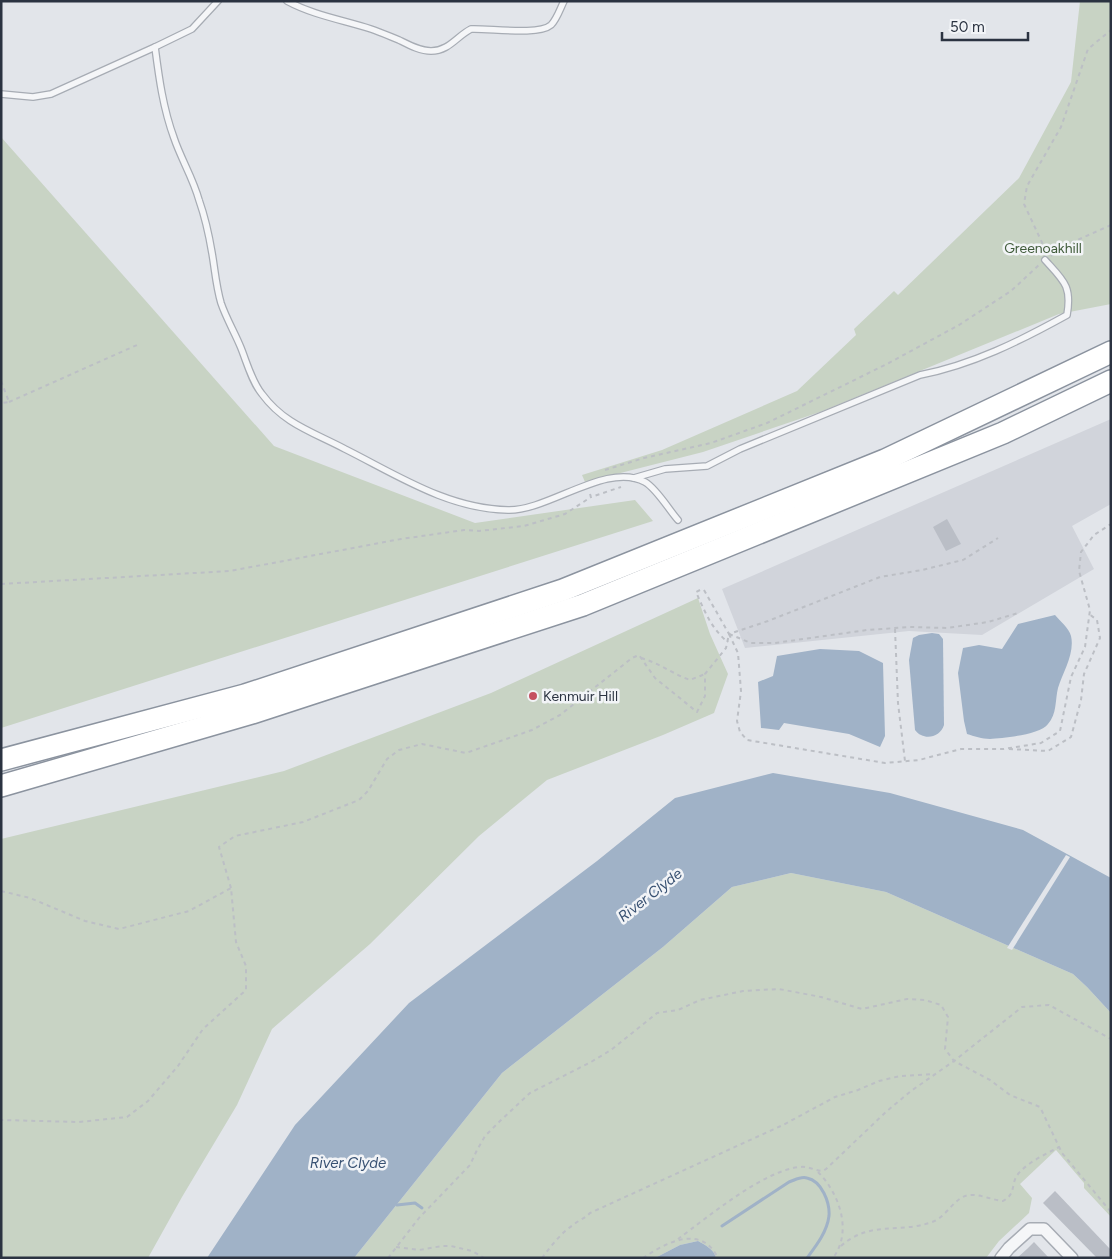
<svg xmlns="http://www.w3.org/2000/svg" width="1112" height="1259" font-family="Figtree,sans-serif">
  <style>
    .built { fill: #d1d4db }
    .green { fill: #c8d3c4 }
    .water { fill: #a0b2c7 }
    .pier { fill: #e2e5ea }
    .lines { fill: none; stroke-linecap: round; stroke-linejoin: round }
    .stream { stroke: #a0b2c7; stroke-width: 3 }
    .building { fill: #babec6 }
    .lane-casing { stroke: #a7acb4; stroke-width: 8 }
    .street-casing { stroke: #a7acb4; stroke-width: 14 }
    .highway-casing { stroke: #8b939f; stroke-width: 24 }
    .path { stroke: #bcbfc5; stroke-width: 2; stroke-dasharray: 4 4; stroke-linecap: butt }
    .lane { stroke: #f5f6f8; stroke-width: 5.5 }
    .street { stroke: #f5f6f8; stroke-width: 11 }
    .highway { stroke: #fff; stroke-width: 21 }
    .poi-dot { fill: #c55061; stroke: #f2f4f7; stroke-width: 2 }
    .labels { text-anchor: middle; stroke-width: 5; stroke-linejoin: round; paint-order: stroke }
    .park-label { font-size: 14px; fill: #405b3a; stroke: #f2f4f7 }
    .poi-label { font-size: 14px; fill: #2b3341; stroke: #f2f4f7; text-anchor: start }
    .water-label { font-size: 15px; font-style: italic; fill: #385172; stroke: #f2f4f7 }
  </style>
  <rect width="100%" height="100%" fill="#e2e5ea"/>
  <path class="built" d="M1111,419V504L1072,526L1094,569L982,635L909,631L745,648L722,589Z"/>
  <g class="green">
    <path d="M1080,1H1111V304L1059,314L820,412L703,452L585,482L582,475L662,450L797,391L856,335L854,329L894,291L898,295L1019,178L1071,82Z"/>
    <path d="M1,137L274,446L475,523L635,500L653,521L1,728Z"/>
    <path d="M698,598L710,634L728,674L714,713L663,735L547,780L479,836L370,944L272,1029L237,1105L182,1197L148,1258H1V839L284,771L491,693Z"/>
    <path d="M791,873L886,892L1073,974L1087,987L1111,1013V1217L1084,1188V1183L1056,1150L1020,1184L1032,1198L1029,1213L999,1241L986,1258H716C714,1249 705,1245 698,1241L680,1245L655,1258H354L502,1073L663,947L732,887Z"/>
  </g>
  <g class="water">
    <path d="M1055,615C1060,621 1069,628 1071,636C1075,653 1063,672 1058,688C1055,700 1057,714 1048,724C1040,735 1003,738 990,739C982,739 974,736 967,734L964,721L958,673L963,648L979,645L1002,649L1018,624Z"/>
    <path d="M932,633L939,634L943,639L944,725C940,738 923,741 915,730L909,660L913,638L919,635Z"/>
    <path d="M820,649L859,651L883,663L885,736L880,747L849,734L784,723L779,730L761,728L758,682L773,676L777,656Z"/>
    <path d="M773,773L890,793L1023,830L1111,878V1013L1087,987L1073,974L886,892L791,873L732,887L663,947L502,1073L354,1258H207L295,1125L409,1003L597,861L675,798Z"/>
    <path d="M698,1241C705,1245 714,1249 716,1258H655L680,1245Z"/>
  </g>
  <path class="pier" d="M1066,855L1070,857L1012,950L1007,948Z"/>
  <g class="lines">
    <g class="stream">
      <path d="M397,1205L415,1203L422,1208"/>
      <path d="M722,1226L789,1182C795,1180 801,1176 807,1178C822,1181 830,1203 829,1216C827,1232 816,1246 807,1258"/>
    </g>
  </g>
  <g class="building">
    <path d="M947,519L961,544L946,551L933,527Z"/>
    <path d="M1055,1191L1111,1250V1258H1097L1043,1203Z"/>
    <path d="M1034,1242L1049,1258H1017L1027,1249Z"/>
  </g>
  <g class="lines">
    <defs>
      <g id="lane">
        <path d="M218,1L192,29L155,47C159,78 163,108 174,138C181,159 193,178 199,200C205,217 209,235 212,253C215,270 216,286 221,303C226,318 235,333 241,348C247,363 252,382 262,394C284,424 313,432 345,449C397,475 448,509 508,510C549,511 607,461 645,482C657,489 669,510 678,520"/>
        <path d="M287,1C313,15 343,20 371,29C380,32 389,36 399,40C409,45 420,51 431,51C449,51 457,36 471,29C489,28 538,36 551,25C557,19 560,9 564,1"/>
        <path d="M1,94L33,97L51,94L155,47"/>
        <path d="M634,478L665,469L707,466L740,449L920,375C972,365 1020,341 1067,315C1072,286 1064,281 1045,260"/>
      </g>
      <path id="street" d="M1001,1258L1009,1248L1030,1229H1044L1072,1258"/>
      <g id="highway">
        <path d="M1,760L245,695L563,590L885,460L1111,352"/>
        <path d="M1,786L252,713L583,605L1003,433L1111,381"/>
      </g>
    </defs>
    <use href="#lane" class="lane-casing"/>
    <use href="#street" class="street-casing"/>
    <use href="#highway" class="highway-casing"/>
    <g class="path">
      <path d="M1046,251L1024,204L1027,186L1061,127L1088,49L1111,30"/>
      <path d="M1051,256L1064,246L1111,225"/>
      <path d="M1,381L9,402L1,403"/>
      <path d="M9,402L137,345"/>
      <path d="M605,470L644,458L711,443L767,423L887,364L959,325L1011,291L1039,265"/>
      <path d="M590,494L591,497L621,487"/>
      <path d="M1,584L230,571L401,539L464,530L479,531L524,526L565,514L591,497"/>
      <path d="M700,590L696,592C704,610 712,630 728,642"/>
      <path d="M704,590L729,634L768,621L880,577L922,570L963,560L998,538"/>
      <path d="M895,629L898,703L905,761"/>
      <path d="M729,634L738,653L741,691L737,721L740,732L747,740L885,763L919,760L961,749H1004L1041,743L1060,731L1071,677L1085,647L1090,610L1079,571L1081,552L1094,535L1111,524"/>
      <path d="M729,634L751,643H775L867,630L910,627L947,628L988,622L1018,613"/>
      <path d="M641,658C659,663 673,674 690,680L705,674"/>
      <path d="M1009,749L1048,751L1071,737L1081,700L1084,674L1100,638L1097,620L1089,614"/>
      <path d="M231,888L219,847L235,836L303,822L359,800L368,791L387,759L399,750L422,744L466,753L532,730L560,715L632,658L639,655L655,678L697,712L705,696V674L726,648L729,634"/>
      <path d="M1,891L30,898L85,921L119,929L189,911L231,888L236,942L246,966V990L203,1029L178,1066L148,1101L127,1117L79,1122L1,1120"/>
      <path d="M818,1172C839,1193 853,1231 833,1258"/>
      <path d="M678,1239C708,1217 764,1170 800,1167C809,1166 815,1171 823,1171L826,1169L887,1111L911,1091L954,1061L1022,1007L1049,1005L1111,1039"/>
      <path d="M841,1246C870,1220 900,1234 932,1222C947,1217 954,1197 969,1195C980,1194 992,1200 1003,1201C1017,1193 1010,1185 1018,1174C1028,1162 1046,1154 1059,1147"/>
      <path d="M396,1247L419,1250L442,1246H451L472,1251L484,1258"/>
      <path d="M388,1258L419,1218L470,1165L477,1150L485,1136L500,1121L530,1093L591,1062L611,1050L657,1013L678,1010L700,1000L743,991L779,989L821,997L862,1009L907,999L925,1000L941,1005L948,1017L945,1049L954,1061L990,1080L1010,1095L1040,1107L1062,1153L1111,1212"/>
      <path d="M542,1258C551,1246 561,1233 573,1225C579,1220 584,1219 590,1213L783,1125L835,1097L858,1090L879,1081L900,1076L934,1074"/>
      <path d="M643,1258C667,1242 701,1224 718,1258"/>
    </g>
    <use href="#lane" class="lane"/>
    <use href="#street" class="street"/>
    <use href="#highway" class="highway"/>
  </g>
  <circle class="poi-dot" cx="533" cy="696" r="5"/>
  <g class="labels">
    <g class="park-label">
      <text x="1043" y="253">Greenoakhill</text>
    </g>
    <g class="poi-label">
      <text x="543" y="701">Kenmuir Hill</text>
    </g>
    <g class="water-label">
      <text transform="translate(650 895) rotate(-38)" y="5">River Clyde</text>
      <text x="348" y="1168">River Clyde</text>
    </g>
  </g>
  <rect width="1112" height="1259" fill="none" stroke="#2b3341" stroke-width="5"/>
  <path d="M942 32v8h86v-8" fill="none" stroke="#2b3341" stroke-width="2.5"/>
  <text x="950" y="32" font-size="15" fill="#2b3341" stroke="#f2f4f7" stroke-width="4" paint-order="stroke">50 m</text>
</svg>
